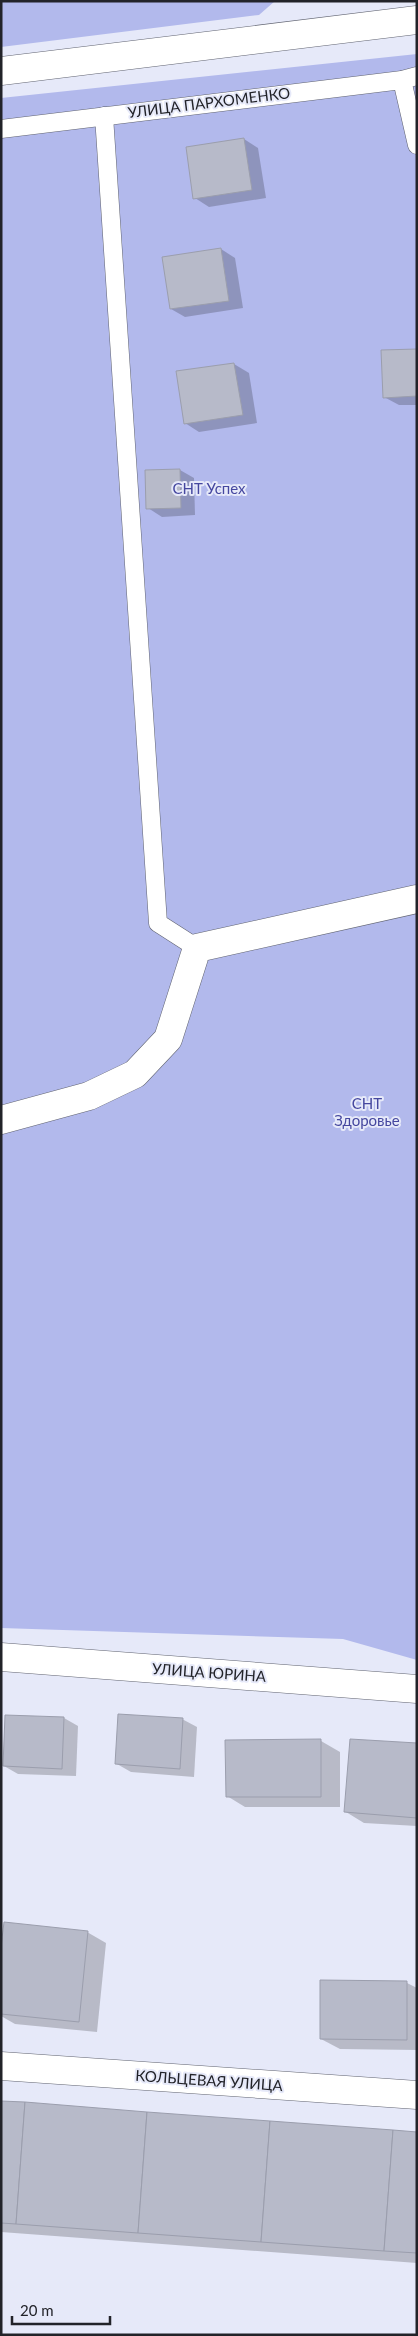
<svg xmlns="http://www.w3.org/2000/svg" width="418" height="2336" font-family="Lato,sans-serif">
  <style>
    .green { fill: #b2b9ec }
    .shadow { fill: #0003 }
    .building { fill: #b7bac9; stroke: #9b9ead }
    .lines { fill: none; stroke-linecap: round; stroke-linejoin: round }
    .lane-casing { stroke: #616471; stroke-width: 19 }
    .street-casing { stroke: #616471; stroke-width: 29 }
    .lane { stroke: #fff; stroke-width: 18 }
    .street { stroke: #fff; stroke-width: 28 }
    .labels { text-anchor: middle; stroke-width: 4; stroke-linejoin: round; paint-order: stroke }
    .street-label { font-size: 15px; fill: #222329; stroke: #e6e9f9 }
    .park-label { font-size: 15px; fill: #45479f; stroke: #e6e9f9 }
  </style>
  <rect width="100%" height="100%" fill="#e6e9f9"/>
  <g class="green">
    <path d="M1,1H275L259,15L1,47Z"/>
    <path d="M417,54V1660L343,1639L1,1628V98Z"/>
  </g>
  <g class="shadow">
    <path d="M244,139L258,148L266,198L209,207L195,198Z"/>
    <path d="M221,249L235,258L243,308L185,317L171,309Z"/>
    <path d="M417,350V405H399L384,397Z"/>
    <path d="M234,364L249,373L257,423L199,432L185,423L178,372Z"/>
    <path d="M180,470L194,478L195,515L162,517L148,508Z"/>
    <path d="M64,1718L78,1726L76,1776L18,1774L4,1766Z"/>
    <path d="M182,1719L197,1727L194,1777L131,1772L117,1764Z"/>
    <path d="M321,1741L340,1752V1807H245L227,1796Z"/>
    <path d="M417,1745V1826L364,1823L346,1812Z"/>
    <path d="M87,1932L106,1943L97,2032L15,2024L1,2016V1960Z"/>
    <path d="M407,1983L417,1988V2050L340,2049L321,2039Z"/>
    <path d="M1,2102L417,2133V2263L1,2232Z"/>
  </g>
  <g class="building">
    <path d="M244,138L252,190L193,199L186,147Z"/>
    <path d="M221,248L229,301L170,309L162,257Z"/>
    <path d="M417,349V396L383,398L381,350Z"/>
    <path d="M234,363L243,415L184,424L176,371Z"/>
    <path d="M180,469L181,508L146,509L145,470Z"/>
    <path d="M118,1714L183,1718L180,1769L115,1764Z"/>
    <path d="M5,1715L64,1717L62,1769L3,1766Z"/>
    <path d="M321,1739V1797H226L225,1740Z"/>
    <path d="M350,1739L417,1743V1818L344,1812Z"/>
    <path d="M4,1922L88,1931L79,2022L1,2014V1947Z"/>
    <path d="M320,1980L407,1981V2040L320,2039Z"/>
    <path d="M1,2101L25,2102L16,2224L1,2223Z"/>
    <path d="M25,2102L147,2112L138,2233L16,2224Z"/>
    <path d="M147,2112L270,2121L261,2242L138,2233Z"/>
    <path d="M270,2121L393,2130L384,2251L261,2242Z"/>
    <path d="M393,2130L417,2132V2253L384,2251Z"/>
  </g>
  <g class="lines">
    <defs>
      <g id="lane">
        <path d="M402,80L417,145"/>
        <path d="M104,116L158,923L197,948"/>
        <path d="M1,129L402,80L417,76"/>
      </g>
      <g id="street">
        <path d="M1,71L417,20"/>
        <path d="M1,1120L89,1096L135,1074L168,1039L197,948L417,899"/>
        <path d="M1,1657L417,1689"/>
        <path d="M1,2066L417,2095"/>
      </g>
    </defs>
    <use href="#lane" class="lane-casing"/>
    <use href="#street" class="street-casing"/>
    <use href="#lane" class="lane"/>
    <use href="#street" class="street"/>
  </g>
  <g class="labels">
    <g class="street-label">
      <text transform="translate(209 103) rotate(-7)" y="5">УЛИЦА ПАРХОМЕНКО</text>
      <text transform="translate(209 1673) rotate(4)" y="5">УЛИЦА ЮРИНА</text>
      <text transform="translate(209 2081) rotate(4)" y="5">КОЛЬЦЕВАЯ УЛИЦА</text>
    </g>
    <g class="park-label">
      <text x="209" y="494">СНТ Успех</text>
      <text x="367" y="1109">СНТ<tspan x="367" dy="17">Здоровье</tspan></text>
    </g>
  </g>
  <rect width="418" height="2336" fill="none" stroke="#222329" stroke-width="5"/>
  <path d="M12 2316v8h98v-8" fill="none" stroke="#222329" stroke-width="2.5"/>
  <text x="20" y="2316" font-size="15" fill="#222329" stroke="#e6e9f9" stroke-width="4" paint-order="stroke">20 m</text>
</svg>
